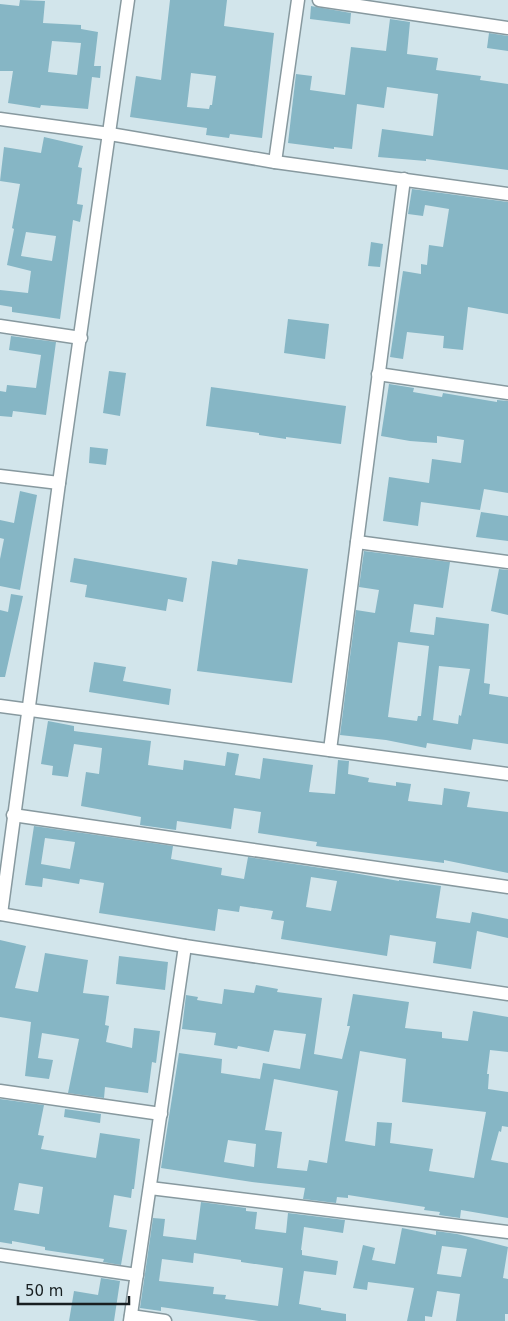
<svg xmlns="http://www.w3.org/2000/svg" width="508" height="1321" font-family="'DejaVu Sans',sans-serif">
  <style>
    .building { fill: #86b6c5; fill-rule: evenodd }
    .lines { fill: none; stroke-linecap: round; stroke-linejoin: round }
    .street-casing { stroke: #87999f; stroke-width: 15 }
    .street { stroke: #fff; stroke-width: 12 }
  </style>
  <rect width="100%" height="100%" fill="#d2e5eb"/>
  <g class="building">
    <path d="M20,0L45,1L43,23L81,25V29L98,32L94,66H101L100,78L92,77L88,109L41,105L40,108L8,103L13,71H0V4L19,6ZM52,41L81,43L77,75L48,72Z"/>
    <path d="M170,0H227L224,26L274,33L262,138L230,134L229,138L206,135L207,128L130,117L136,76L161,80ZM191,73L216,76L212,105H210L209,109L187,107Z"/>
    <path d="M311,6L351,13L350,24L310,19Z"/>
    <path d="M390,19L410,22L407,54L438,58L436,70L481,76L480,80L508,84V170L426,159V161L378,157L382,129L433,136L438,94L409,90L387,87L384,108L357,104L352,149L334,147V149L288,143L296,74L312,76L310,90L345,95L351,47L386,51Z"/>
    <path d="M489,33L508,36V51L487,48Z"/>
    <path d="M44,137L83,146L78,167L82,168L77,204L83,205L80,222L73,220L60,319L12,312V307L0,305V290L28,293L31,271L7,265L14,229L12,228L20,184L0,181L4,147L41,153ZM26,232L56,236L52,261L21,256Z"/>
    <path d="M412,189L508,202V314L468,307L463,350L443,348L444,336L407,332L403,359L390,357L403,271L421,274V264L427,265L429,245L443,247L449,209L425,205L423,216L408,214Z"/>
    <path d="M371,242L383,244L380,267L368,266Z"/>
    <path d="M288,319L329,324L325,359L284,353Z"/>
    <path d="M11,336L56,342L46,415L13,411L12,417L0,416V391L6,392L7,385L36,388L41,355L9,350Z"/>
    <path d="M109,371L126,373L120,416L103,413Z"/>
    <path d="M389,384L414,388L413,392L442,397L443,393L497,402V400L508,401V493L484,489L480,510L421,502L418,526L383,521L389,477L429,483L432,459L461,463L464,440L437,436V443L410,441L381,436Z"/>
    <path d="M211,387L346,406L341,444L286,437V439L259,435V433L206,426Z"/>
    <path d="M90,447L108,449L106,465L89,463Z"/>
    <path d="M20,491L37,495L20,590L0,586V559L4,539L0,538V520L14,523Z"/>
    <path d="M481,512L508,516V541L476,537Z"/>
    <path d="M364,551L450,562L443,608L414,604L410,632L434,635L436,617L489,624L484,683L490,684L489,694L508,697V744L473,739L471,750L427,743L426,748L386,740L340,735L356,610L375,613L379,590L359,587ZM398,642L429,646L421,716H418L417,721L388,717ZM439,666L470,669L461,716L459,715L458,724L433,720Z"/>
    <path d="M74,558L187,578L183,602L168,599L166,611L85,597L87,585L70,582Z"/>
    <path d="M238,559L308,569L292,683L197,671L212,561L237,565Z"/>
    <path d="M499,569L508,570V615L491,611Z"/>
    <path d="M11,594L23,596L5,677H0V610L8,612Z"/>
    <path d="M94,662L126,667L123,681L171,689L169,705L89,692Z"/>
    <path d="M48,721L74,726V731L151,741L148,765L183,770L184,760L225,766L227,752L239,754L235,775L260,779L263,758L313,765L309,792L335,794L338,760L349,761L348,774L369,778L368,782L396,786V782L411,784L408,801L442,805L444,788L470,792L467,807L508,812V873L444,860V863L316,846L317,842L258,833L261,812L234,808L231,829L177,821L176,830L140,825L141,817L81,806L86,772L99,774L102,748L74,744L68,777L52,775L53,766L41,764Z"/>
    <path d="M34,826L173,846L171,859L222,868L221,875L244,879L248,857L348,872L399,881V880L441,886L436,918L470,923L472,912L508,919V938L477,931L471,969L433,963L436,942L390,935L387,956L281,939L284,921L271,919L273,911L240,906L239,912L218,909L215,931L99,913L104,883L80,879L79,884L43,878L42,887L25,885ZM45,838L75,842L70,869L41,864ZM311,877L337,881L331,911L306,907Z"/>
    <path d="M0,940L26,946L15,988L38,992L45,953L88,960L83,993L109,996L105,1025L109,1026L106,1042L132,1048L134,1028L160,1031L156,1063L152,1062L148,1093L105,1087L104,1098L68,1093L79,1039L42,1033L38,1058L53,1060L49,1079L25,1076L31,1022L0,1017Z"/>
    <path d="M119,956L168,962L165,990L116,984Z"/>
    <path d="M256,985L278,989L277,992L322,998L314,1054L342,1059L350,1026H347L353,994L409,1002L405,1028L442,1032V1038L468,1041L473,1011L508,1017V1052L490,1050L487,1074H489L488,1089L508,1092V1127L502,1126L501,1132L499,1131L491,1160L508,1163V1218L461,1210L460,1218L439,1215L440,1212L424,1210L425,1207L348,1195V1198L337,1197L336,1203L303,1199L305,1188L252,1182L161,1168L179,1053L222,1059L221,1073L260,1079L263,1063L300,1069L306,1034L274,1030L269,1052L238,1046L237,1049L214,1045L216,1033L182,1029L186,995L198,997L197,1000L222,1004L224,989L254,993ZM360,1051L406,1059L402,1102L486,1112L474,1178L429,1171L433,1149L390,1143L392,1123L377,1122L375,1146L345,1141ZM274,1079L338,1091L327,1163L309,1160L307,1171L277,1168L282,1132L265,1130ZM228,1140L256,1144L254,1167L224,1162Z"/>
    <path d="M0,1099L44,1105L38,1135L44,1136L41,1149L96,1158L100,1133L140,1139L134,1189H132L131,1198L114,1195L109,1227L127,1230L121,1265L103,1262L104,1259L45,1250V1247L12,1241V1244L0,1242ZM19,1183L43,1187L39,1214L14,1210Z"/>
    <path d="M65,1109L101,1114L100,1123L64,1117Z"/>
    <path d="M201,1202L246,1208V1211L257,1212L255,1229L286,1233L288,1213L345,1220L343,1233L304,1227L301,1250H302V1255L338,1261L336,1275L304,1271L299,1304L321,1308V1310L346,1314V1321H259L161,1307V1311L140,1308L153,1218L165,1219L163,1236L196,1240ZM194,1253L241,1260V1262L283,1268L278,1306L225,1299L226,1295L213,1294L214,1287L159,1281L162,1259L193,1263Z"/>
    <path d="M402,1228L436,1235V1231L457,1234L508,1247L503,1278L508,1279V1314H505V1321H456L460,1294L437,1291L432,1317L425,1316V1321H407L414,1288L368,1282L367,1290L353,1288L363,1245L375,1248L372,1260L395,1264ZM442,1246L467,1249L461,1277L437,1274Z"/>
    <path d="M101,1278L120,1281L114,1321H69L74,1291L98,1295Z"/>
  </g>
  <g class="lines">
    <defs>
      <g id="street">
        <path d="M319,0L508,28"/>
        <path d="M0,119L110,134L275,162L508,194"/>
        <path d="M275,162L298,0"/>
        <path d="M0,326L81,338"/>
        <path d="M378,374L508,393"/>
        <path d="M0,476L59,483"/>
        <path d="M357,542L508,562"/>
        <path d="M0,706L508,774"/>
        <path d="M330,750L404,179"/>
        <path d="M13,815L508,887"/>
        <path d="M0,914L185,946L508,994"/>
        <path d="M1,914L59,483L128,0"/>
        <path d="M0,1091L161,1114"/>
        <path d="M150,1188L508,1232"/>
        <path d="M0,1255L137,1275"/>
        <path d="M131,1316L165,1321"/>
        <path d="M130,1321L185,946"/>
      </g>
    </defs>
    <use href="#street" class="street-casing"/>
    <use href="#street" class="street"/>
  </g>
  <path d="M18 1296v8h111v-8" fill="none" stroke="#181f21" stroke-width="2.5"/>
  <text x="25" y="1296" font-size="15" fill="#181f21" stroke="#d2e5eb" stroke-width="4" paint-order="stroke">50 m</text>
</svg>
